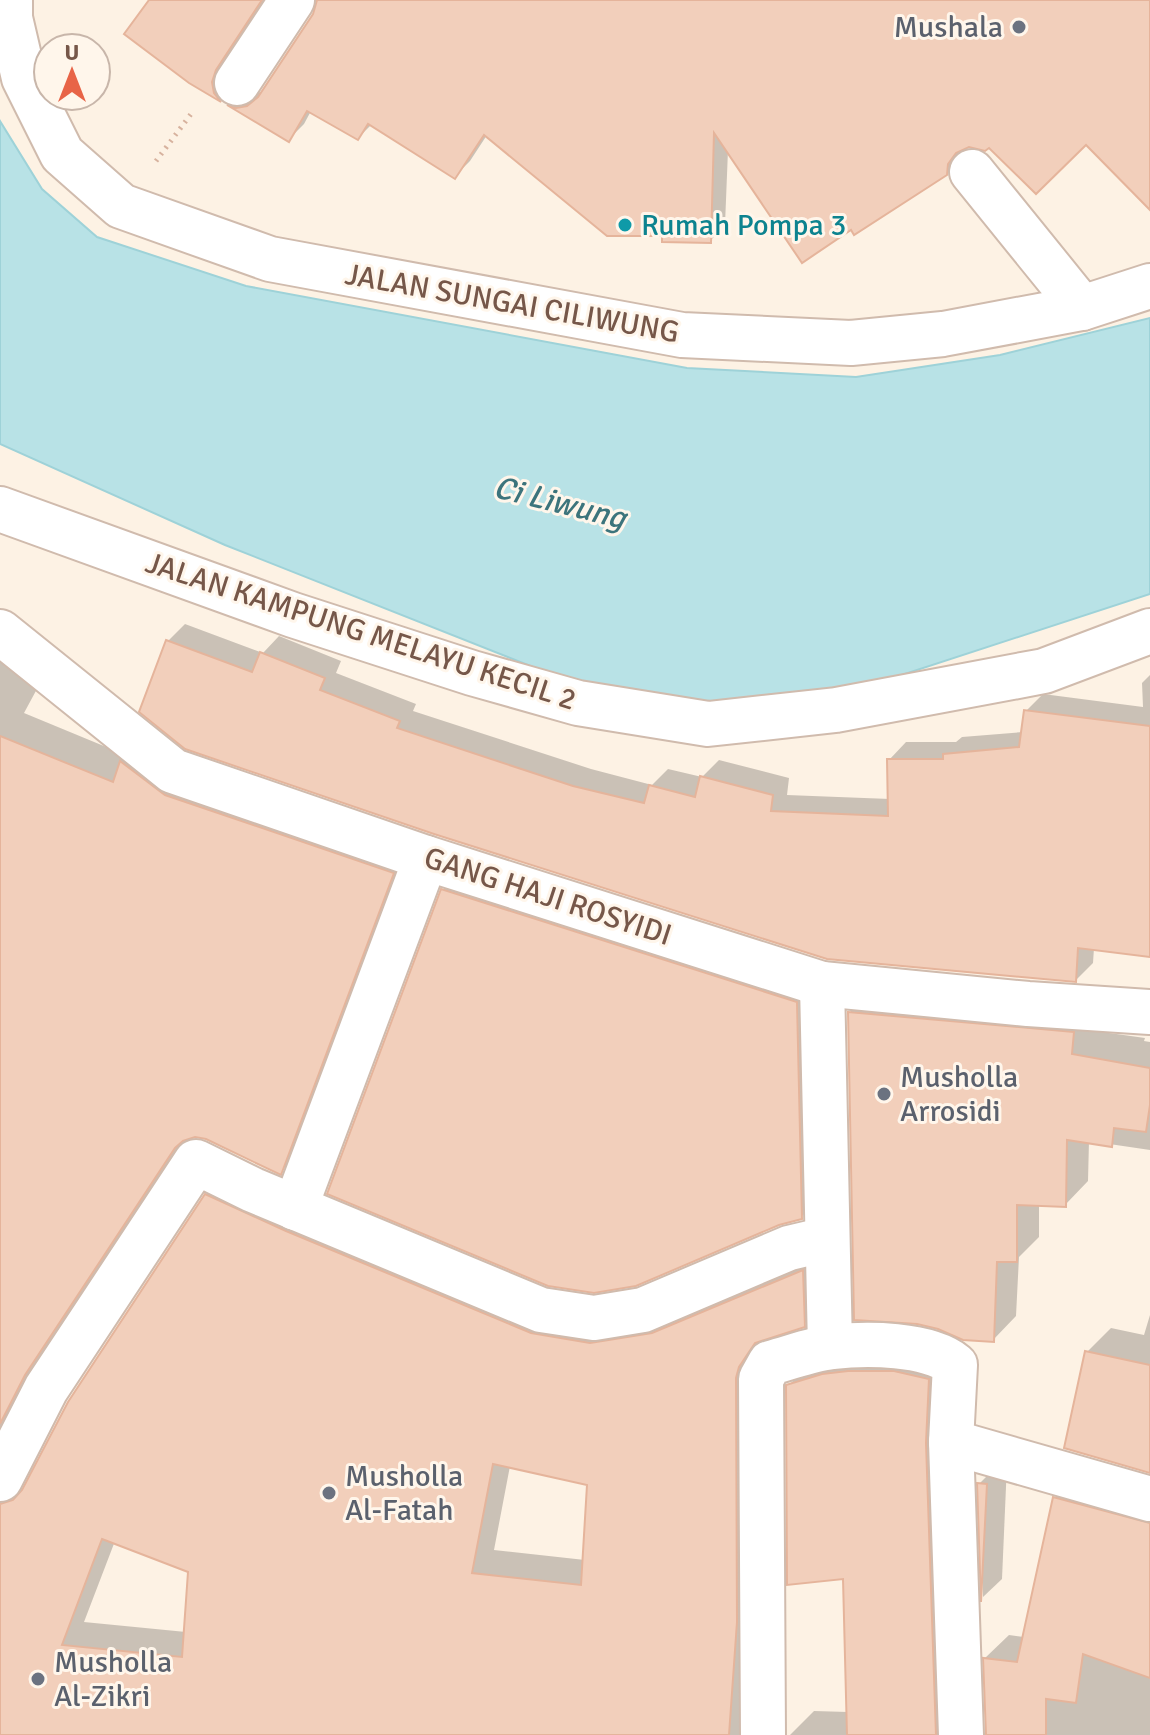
<svg xmlns="http://www.w3.org/2000/svg" width="1150" height="1735" font-family="Signika,sans-serif">
  <style>
    .water { fill: #b8e2e6; stroke: #9ed2d8; stroke-width: 2 }
    .shadow { fill: #0003; fill-rule: evenodd }
    .building { fill: #f2cfbb; stroke: #e5b49b; stroke-width: 2; fill-rule: evenodd }
    .lines { fill: none; stroke-linecap: round; stroke-linejoin: round }
    .minor-casing { stroke: #d0bbad; stroke-width: 48 }
    .path { stroke: #d7b29e; stroke-width: 5; stroke-dasharray: 2 6; stroke-linecap: butt }
    .minor { stroke: #fff; stroke-width: 44 }
    .worship-dot { fill: #6b7280; stroke: #fff6eb; stroke-width: 3 }
    .culture-dot { fill: #0f9aa8; stroke: #fff6eb; stroke-width: 3 }
    .labels { text-anchor: middle; stroke-width: 6; stroke-linejoin: round; paint-order: stroke }
    .worship-label { font-size: 30px; fill: #5b616d; stroke: #fff6eb; text-anchor: start }
    .culture-label { font-size: 30px; fill: #0d838f; stroke: #fff6eb; text-anchor: start }
    .street-label { font-size: 30px; fill: #765749; stroke: #fff6eb }
    .water-label { font-size: 32px; font-style: italic; fill: #3c747c; stroke: #fff6eb }
  </style>
  <rect width="100%" height="100%" fill="#fdf2e4"/>
  <path class="water" d="M0,121L42,189L97,237L246,286L687,368L856,377L1000,355L1150,318V594L868,686L742,708L586,688L225,545L0,444Z"/>
  <g class="shadow">
    <path d="M151,0H265L231,52L226,66L235,85L221,99L190,81Z"/>
    <path d="M318,0H1150V207L1086,142L969,145L963,148L962,158L946,174L852,227L728,150L725,225L710,241L664,234L487,135L470,161L455,176L372,124L358,138L311,111L304,124L289,139L231,105L244,91L253,94L264,91L315,15Z"/>
    <path d="M0,618L51,663L24,713L128,756L416,850L304,1149L280,1172L207,1137H189L48,1349L0,1438Z"/>
    <path d="M185,624L263,653L279,636L341,661L336,673L416,704L413,711L591,769L652,785L668,769L702,777L719,760L789,778L787,795L890,799L889,760L906,742H956L962,737L1023,732L1026,711L1043,694L1143,707L1142,683L1150,675V955L1094,948L1093,963L1076,980L827,957L168,641Z"/>
    <path d="M462,871L816,984L820,1198L801,1217L443,890Z"/>
    <path d="M873,989L1096,1009L1095,1031L1145,1038L1144,1041L1150,1042V1150L1089,1141L1088,1181L1065,1205L1039,1204V1237L1019,1257L1016,1316L993,1340L850,1012Z"/>
    <path d="M230,1172L556,1310L826,1248L827,1301L803,1325L764,1338L759,1353L779,1735H0V1600L206,1195ZM510,1466L589,1483L585,1560L494,1550ZM115,1541L191,1570L186,1632L84,1622Z"/>
    <path d="M1150,1315V1471L1087,1352L1111,1328L1144,1335Z"/>
    <path d="M952,1356L978,1735H790L814,1711L848,1712L844,1577L788,1386L812,1362Z"/>
    <path d="M1000,1463L1007,1464L1002,1579L983,1597L979,1484Z"/>
    <path d="M1078,1475L1150,1495V1735H988L985,1658L1009,1635L1024,1637L1055,1498Z"/>
  </g>
  <g class="building">
    <path d="M149,0H262L216,70L212,82L214,93L221,102L189,83L124,34Z"/>
    <path d="M317,0H1150V210L1086,145L1036,194L989,148L985,151L969,147L956,153L948,164L947,175L854,235L851,230L802,263L714,133L711,243L662,242V236H607L484,135L455,179L368,124L358,140L307,111L289,142L227,105L236,108L247,106L258,97L313,14Z"/>
    <path d="M166,640L252,672L260,652L325,678L320,690L400,721L397,728L573,786L644,803L649,785L695,797L700,776L773,795L771,811L888,816L887,759H943V754L1019,747L1024,710L1150,726V957L1078,948L1076,982L827,959L434,834L185,749L139,712Z"/>
    <path d="M0,736L113,782L120,761L165,795L394,873L281,1175L206,1139L195,1137L183,1141L175,1148L25,1375L0,1424Z"/>
    <path d="M441,889L797,1002L802,1219L779,1225L636,1286L594,1293L548,1286L327,1194Z"/>
    <path d="M848,1012L1074,1032L1072,1054L1150,1068V1105L1146,1132L1114,1128L1112,1147L1067,1140L1066,1207L1017,1205V1262H997L994,1342L963,1340L938,1329L917,1324L854,1320Z"/>
    <path d="M205,1194L286,1231L531,1333L590,1343L652,1333L803,1270L805,1327L755,1343L739,1367L736,1378L737,1622L729,1735H0V1504L13,1500L22,1490L68,1402ZM493,1464L587,1485L581,1585L472,1573ZM102,1539L188,1572L182,1657L62,1645Z"/>
    <path d="M1085,1351L1150,1365V1473L1064,1448Z"/>
    <path d="M848,1371H894L929,1379L926,1443L936,1735H847L843,1579L787,1585L786,1385L822,1374Z"/>
    <path d="M977,1483L987,1484L981,1602Z"/>
    <path d="M1053,1497L1150,1523V1678L1083,1654L1076,1703L1046,1699V1735H986L983,1658L1017,1662Z"/>
  </g>
  <g class="lines">
    <defs>
      <g id="minor">
        <path d="M10,0V18L24,78L62,154L121,206L270,259L682,335L851,343L943,334L1082,308L1150,286"/>
        <path d="M237,83L292,0"/>
        <path d="M972,172L1082,308"/>
        <path d="M0,509L293,615L472,673L578,703L708,724L836,710L1044,671L1150,631"/>
        <path d="M0,632L173,771L426,858L822,984L1028,1004L1150,1012"/>
        <path d="M822,984L830,1347"/>
        <path d="M295,1208L426,858"/>
        <path d="M951,1442L961,1735"/>
        <path d="M0,1479L46,1389L196,1162L253,1190L541,1310L594,1318L643,1310L789,1248L827,1239"/>
        <path d="M763,1735L761,1379L770,1363C790,1358 812,1349 832,1347C866,1343 928,1343 955,1365L951,1442L1150,1499"/>
      </g>
    </defs>
    <use href="#minor" class="minor-casing"/>
    <path class="path" d="M156,161L191,114"/>
    <use href="#minor" class="minor"/>
  </g>
  <g class="worship-dot">
    <circle cx="1019" cy="27" r="8"/>
    <circle cx="884" cy="1094" r="8"/>
    <circle cx="329" cy="1493" r="8"/>
    <circle cx="38" cy="1679" r="8"/>
  </g>
  <circle class="culture-dot" cx="625" cy="225" r="8"/>
  <g class="labels">
    <g class="worship-label">
      <text x="1003" y="37" text-anchor="end">Mushala</text>
      <text x="900" y="1087">Musholla<tspan x="900" dy="34">Arrosidi</tspan></text>
      <text x="345" y="1486">Musholla<tspan x="345" dy="34">Al-Fatah</tspan></text>
      <text x="54" y="1672">Musholla<tspan x="54" dy="34">Al-Zikri</tspan></text>
    </g>
    <g class="culture-label">
      <text x="641" y="235">Rumah Pompa 3</text>
    </g>
    <g class="street-label">
      <text transform="translate(512 303) rotate(10)" y="10">JALAN SUNGAI CILIWUNG</text>
      <text transform="translate(361 631) rotate(18)" y="10">JALAN KAMPUNG MELAYU KECIL 2</text>
      <text transform="translate(548 896) rotate(18)" y="10">GANG HAJI ROSYIDI</text>
    </g>
    <g class="water-label">
      <text transform="translate(560 502) rotate(14)" y="11">Ci Liwung</text>
    </g>
  </g>
  <g transform="translate(72 72)"><circle r="38" fill="#fff6eb" stroke="#c8b6aa" stroke-width="2"/>
  <path d="M0-6L14 30L0 20L-14 30Z" fill="#e86447"/>
  <text y="-12" font-size="22" font-weight="bold" text-anchor="middle" fill="#765749">U</text>
  </g>
</svg>
